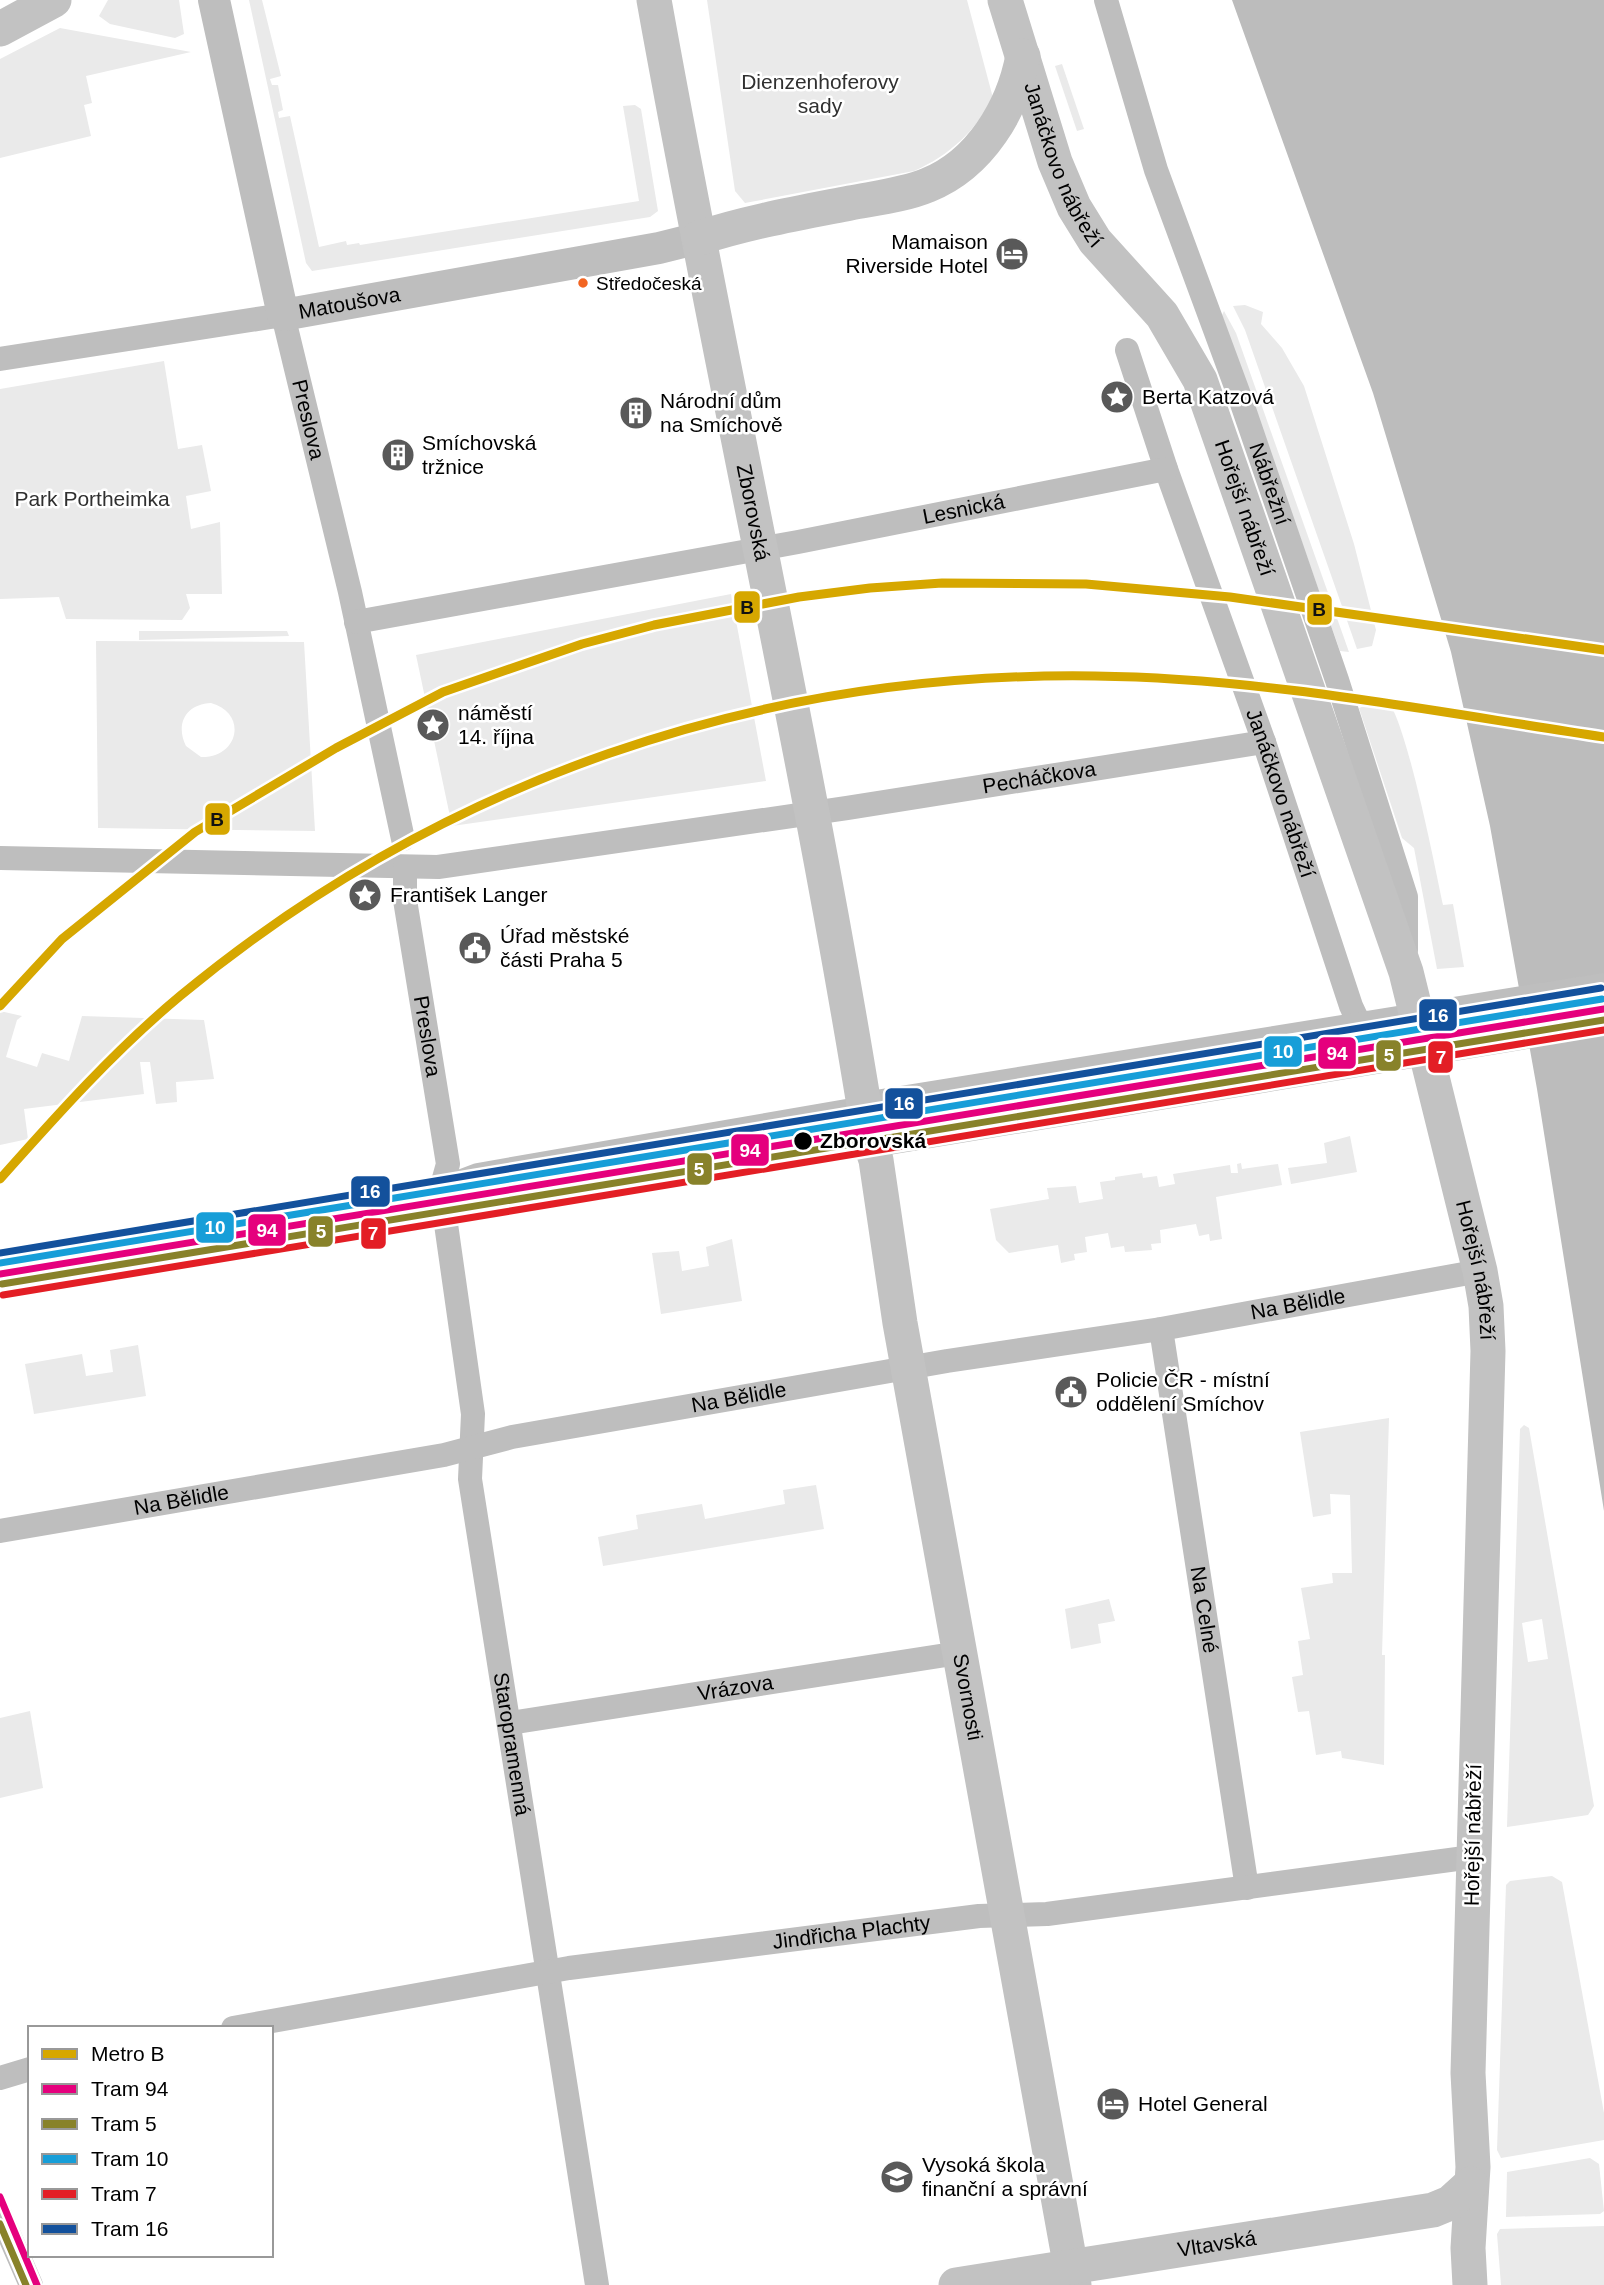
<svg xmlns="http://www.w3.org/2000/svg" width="1604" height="2285" font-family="Helvetica,sans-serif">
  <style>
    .green { fill: #eaeaea; fill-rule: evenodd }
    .water { fill: #bcbcbc }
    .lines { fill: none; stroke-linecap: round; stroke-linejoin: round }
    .minor { stroke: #bebebe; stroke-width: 24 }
    .tertiary { stroke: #bebebe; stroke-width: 32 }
    .secondary { stroke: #c2c2c2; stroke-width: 35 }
    .tram-1-casing { stroke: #fff; stroke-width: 12 }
    .tram-2-casing { stroke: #fff; stroke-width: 12 }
    .tram-3-casing { stroke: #fff; stroke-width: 12 }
    .tram-4-casing { stroke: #fff; stroke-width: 12 }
    .tram-5-casing { stroke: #fff; stroke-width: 12 }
    .tram-1 { stroke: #e5007d; stroke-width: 7 }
    .tram-2 { stroke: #88822a; stroke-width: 7 }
    .tram-3 { stroke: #179ed8; stroke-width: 7 }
    .tram-4 { stroke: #e31e25; stroke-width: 7 }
    .tram-5 { stroke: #13519c; stroke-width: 7 }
    .metro-1-casing { stroke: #fff; stroke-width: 14 }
    .metro-1 { stroke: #d6a700; stroke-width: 9 }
    .bus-dot { fill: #f26522; stroke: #fff; stroke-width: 2.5 }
    .stop-dot { fill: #000; stroke: #fff; stroke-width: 2.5 }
    .labels { text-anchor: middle; stroke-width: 5; stroke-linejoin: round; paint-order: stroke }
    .bus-label { font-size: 19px; fill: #000; stroke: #fff; text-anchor: start }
    .park-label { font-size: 21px; fill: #303030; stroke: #fff }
    .street-label { font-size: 21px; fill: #000; stroke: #fff }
    .poi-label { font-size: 21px; fill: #000; stroke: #fff; text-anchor: start }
    .stop-label { font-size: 21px; font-weight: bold; fill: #000; stroke: #fff; text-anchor: start }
    .line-badge { stroke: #fff; stroke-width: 2.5 }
    .badge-label { font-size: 19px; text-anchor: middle; font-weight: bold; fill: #fff }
    .pale-badge-label { font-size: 19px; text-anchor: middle; font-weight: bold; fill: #111 }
  </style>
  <rect width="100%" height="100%" fill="#fff"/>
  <g class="green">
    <path d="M108,0H179L184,34L175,38L110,24L99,16Z"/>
    <path d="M249,0H262L281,76L270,79L272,85H278L283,110L278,112L279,118L290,116L319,247L346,241L347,245L359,243L360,245L639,201L623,106L635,105L641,109L658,211L650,217L312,271L306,263Z"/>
    <path d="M707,0H967L993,98C975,131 950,155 914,171L745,203L735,191Z"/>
    <path d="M60,28L191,52L86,76L92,103L84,105L91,136L0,158V59Z"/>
    <path d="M1062,64L1084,129L1077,131L1055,66Z"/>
    <path d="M1245,305L1263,312L1261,324L1282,348L1304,386L1354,544L1376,630L1372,646L1357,649L1245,330L1233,306Z"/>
    <path d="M1224,311L1236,333L1349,652L1340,651L1222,315Z"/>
    <path d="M164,361L178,449L202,445L211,491L186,496L191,529L220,522L222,594H186L190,608L182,620L66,619L59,597L0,599V389Z"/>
    <path d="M731,594L766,781L452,826L416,655Z"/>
    <path d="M139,631H287L289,636L139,640Z"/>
    <path d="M96,641L304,642L315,831L98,828ZM211,703C248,713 239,758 201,757L186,746C175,724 186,704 211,703Z"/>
    <path d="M1385,698C1405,712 1436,872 1443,905L1453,904L1464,967L1437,969L1414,848L1402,838L1359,708Z"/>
    <path d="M0,1011L22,1016L17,1020L6,1057L37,1067L42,1053L69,1061L82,1016L204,1020L214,1079L176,1082L177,1102L156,1104L150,1062H140L144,1094L24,1109L28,1139L0,1145Z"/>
    <path d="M1350,1136L1357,1172L1291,1184L1288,1168L1327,1163L1324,1143Z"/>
    <path d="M1241,1163L1242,1169L1278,1164L1282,1185L1216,1197L1222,1239L1210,1241L1209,1234L1199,1236L1196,1224L1160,1230L1161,1243L1151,1244L1152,1250L1125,1252L1124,1246L1111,1248L1108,1233L1085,1237L1087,1252L1074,1254L1075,1260L1061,1263L1058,1245L1009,1253L996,1240L990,1209L1049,1199L1047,1188L1076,1186L1079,1203L1103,1199L1100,1182L1115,1180V1177L1142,1173L1143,1178L1157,1176L1159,1187L1175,1184L1173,1174L1230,1165L1231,1173H1238L1237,1164Z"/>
    <path d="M732,1239L742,1301L661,1314L652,1253L679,1251L682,1271L709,1266L706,1247Z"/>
    <path d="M138,1345L146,1396L34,1414L25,1364L82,1354L86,1376L113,1372L110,1350Z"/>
    <path d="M1389,1418L1382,1655H1385L1384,1765L1342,1758L1341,1751L1316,1755L1309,1711L1298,1712L1292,1677L1303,1675L1298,1641L1310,1639L1301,1588L1333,1583L1332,1573H1352L1350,1495L1330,1494L1331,1514L1313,1517L1300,1432Z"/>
    <path d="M1524,1425L1529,1428L1594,1806L1588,1815L1507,1827L1520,1429ZM1542,1619L1548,1659L1528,1662L1522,1623Z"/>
    <path d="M816,1485L824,1529L603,1566L598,1537L638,1529L636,1515L702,1504L705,1519L785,1504L783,1490Z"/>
    <path d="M1109,1599L1115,1621L1098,1624L1101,1643L1071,1649L1065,1609Z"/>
    <path d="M30,1711L43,1788L0,1798V1718Z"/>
    <path d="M1552,1876L1562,1882L1604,2113V2140L1501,2158L1497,2150L1506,1885L1510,1881Z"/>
    <path d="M1590,2158L1599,2164L1604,2211L1600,2214L1506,2217L1507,2172Z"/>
    <path d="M1604,2226V2285H1501L1497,2234L1500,2229Z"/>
  </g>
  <path class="water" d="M1232,0H1604V1511L1537,1089L1490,826L1451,652L1373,393Z"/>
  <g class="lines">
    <g class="minor">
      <path id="s1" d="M1106,0L1156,170L1238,392L1337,680L1406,897V950"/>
      <path id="s2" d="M1127,350L1166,469L1264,742L1351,1006L1358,1021L1374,1025"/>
      <path id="s3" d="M0,359L283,315L350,592L403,839"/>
      <path id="s4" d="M356,622L798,542L1166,469"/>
      <path id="s5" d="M0,858L438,867L847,808L1264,742"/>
      <path id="s6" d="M405,868V900L448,1164L441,1189L473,1414L470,1479L597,2285"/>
      <path d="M441,1189L478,1175L864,1108"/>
      <path d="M443,1201L482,1205L870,1142"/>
      <path id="s7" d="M1161,1329L1247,1888"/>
      <path id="s8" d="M0,1531L444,1455L512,1437L947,1361L1161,1329L1480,1271"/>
      <path id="s9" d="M510,1723L959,1653"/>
      <path id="s10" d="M233,2028L569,1968L979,1916L1047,1914L1472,1857"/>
      <path d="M0,2078L30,2069"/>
      <path d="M0,2214L31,2285"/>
    </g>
    <g class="tertiary">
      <path id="s11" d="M214,0L283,315L659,248L699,238"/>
      <path d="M864,1108L1604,989"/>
      <path d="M870,1142L1604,1020"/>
    </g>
    <g class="secondary">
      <path id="s12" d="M654,0C722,381 809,759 870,1142L876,1160L900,1323L1074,2285"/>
      <path id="s13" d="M1005,0L1055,162L1074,207L1095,241L1162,315L1200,380L1406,972L1480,1271L1486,1306L1488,1351L1468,2073L1473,2167L1468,2248L1470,2285"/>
      <path d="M0,29L54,0"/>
      <path d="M699,238C748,222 799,213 850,203C876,198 904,195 928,185C980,164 1013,109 1023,56"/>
      <path id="s14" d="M956,2285L1433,2210L1450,2203L1471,2184"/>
    </g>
    <defs>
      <g id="tram-1">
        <path d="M0,1274L1604,1009"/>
        <path d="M0,2197L37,2285"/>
      </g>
      <g id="tram-2">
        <path d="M2,1284L1604,1020"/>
        <path d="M0,2224L26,2285"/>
      </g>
      <path id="tram-3" d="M0,1263L1602,999"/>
      <path id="tram-4" d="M3,1295L1604,1030"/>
      <path id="tram-5" d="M0,1253L1601,988"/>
    </defs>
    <use href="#tram-1" class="tram-1-casing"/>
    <use href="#tram-2" class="tram-2-casing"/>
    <use href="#tram-3" class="tram-3-casing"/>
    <use href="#tram-4" class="tram-4-casing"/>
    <use href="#tram-5" class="tram-5-casing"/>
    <use href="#tram-1" class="tram-1"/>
    <use href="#tram-2" class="tram-2"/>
    <use href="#tram-3" class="tram-3"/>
    <use href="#tram-4" class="tram-4"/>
    <use href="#tram-5" class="tram-5"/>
    <defs>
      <g id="metro-1">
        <path d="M0,1006L62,939L195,832L336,748L443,692L582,644L654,625L799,597L870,588L942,583L1086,584L1230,597L1604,650"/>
        <path d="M0,1179C57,1115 114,1051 180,996C440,781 758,671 1095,676C1265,678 1436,712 1604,737"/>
      </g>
    </defs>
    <use href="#metro-1" class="metro-1-casing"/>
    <use href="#metro-1" class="metro-1"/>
  </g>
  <defs>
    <symbol id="hotel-disc" viewBox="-11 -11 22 22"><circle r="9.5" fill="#595959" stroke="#fff"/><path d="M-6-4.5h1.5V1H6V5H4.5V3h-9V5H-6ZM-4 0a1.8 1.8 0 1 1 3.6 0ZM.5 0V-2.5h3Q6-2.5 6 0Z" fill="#fff"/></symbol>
    <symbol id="sight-disc" viewBox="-11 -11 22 22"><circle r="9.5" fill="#595959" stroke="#fff"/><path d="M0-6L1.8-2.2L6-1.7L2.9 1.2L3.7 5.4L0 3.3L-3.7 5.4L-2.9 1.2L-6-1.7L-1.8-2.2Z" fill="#fff"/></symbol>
    <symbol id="building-disc" viewBox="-11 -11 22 22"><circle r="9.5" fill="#595959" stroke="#fff"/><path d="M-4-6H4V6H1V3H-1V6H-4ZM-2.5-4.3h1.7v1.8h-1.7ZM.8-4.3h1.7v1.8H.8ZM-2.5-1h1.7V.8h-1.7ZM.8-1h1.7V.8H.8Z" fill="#fff"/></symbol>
    <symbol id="civic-disc" viewBox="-11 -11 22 22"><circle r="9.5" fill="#595959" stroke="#fff"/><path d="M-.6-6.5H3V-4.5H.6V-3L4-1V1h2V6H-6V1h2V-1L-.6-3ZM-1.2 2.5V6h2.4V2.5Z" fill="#fff"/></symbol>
    <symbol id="university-disc" viewBox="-11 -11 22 22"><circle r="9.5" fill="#595959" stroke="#fff"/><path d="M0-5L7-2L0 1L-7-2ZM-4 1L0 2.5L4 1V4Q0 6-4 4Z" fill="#fff"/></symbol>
  </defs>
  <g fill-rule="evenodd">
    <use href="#hotel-disc" x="993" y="235" width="38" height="38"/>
    <use href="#sight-disc" x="1098" y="378" width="38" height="38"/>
    <use href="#building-disc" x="617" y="394" width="38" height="38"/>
    <use href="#building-disc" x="379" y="436" width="38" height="38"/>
    <use href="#sight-disc" x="414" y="706" width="38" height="38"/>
    <use href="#sight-disc" x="346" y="876" width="38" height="38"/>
    <use href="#civic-disc" x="456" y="929" width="38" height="38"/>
    <use href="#civic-disc" x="1052" y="1373" width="38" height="38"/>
    <use href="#hotel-disc" x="1094" y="2085" width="38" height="38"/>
    <use href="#university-disc" x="878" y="2158" width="38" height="38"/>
  </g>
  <circle class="bus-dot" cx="583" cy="283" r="6"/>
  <circle class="stop-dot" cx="803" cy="1141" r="10"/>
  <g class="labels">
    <g class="bus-label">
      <text x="596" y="290">Středočeská</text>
    </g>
    <g class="park-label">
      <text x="820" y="89">Dienzenhoferovy<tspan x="820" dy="24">sady</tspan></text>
      <text x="92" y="506">Park Portheimka</text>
    </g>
    <g class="street-label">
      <text dy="7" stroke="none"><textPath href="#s13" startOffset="175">Janáčkovo nábřeží</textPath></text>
      <text dy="7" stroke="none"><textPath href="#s11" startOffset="390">Matoušova</textPath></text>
      <text dy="7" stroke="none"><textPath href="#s3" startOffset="394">Preslova</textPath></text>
      <text dy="7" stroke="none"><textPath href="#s1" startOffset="511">Nábřežní</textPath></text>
      <text dy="7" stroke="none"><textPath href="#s13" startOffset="569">Hořejší nábřeží</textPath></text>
      <text dy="7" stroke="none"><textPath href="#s4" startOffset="618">Lesnická</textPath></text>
      <text dy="7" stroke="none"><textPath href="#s12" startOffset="522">Zborovská</textPath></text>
      <text dy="7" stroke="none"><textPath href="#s5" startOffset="1046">Pecháčkova</textPath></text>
      <text dy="7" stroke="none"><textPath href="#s2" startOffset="469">Janáčkovo nábřeží</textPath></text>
      <text dy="7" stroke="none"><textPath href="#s6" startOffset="170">Preslova</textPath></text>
      <text dy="7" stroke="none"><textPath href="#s13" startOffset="1367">Hořejší nábřeží</textPath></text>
      <text dy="7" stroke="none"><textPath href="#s8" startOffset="1318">Na Bělidle</textPath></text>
      <text dy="7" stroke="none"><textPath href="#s8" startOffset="751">Na Bělidle</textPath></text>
      <text dy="7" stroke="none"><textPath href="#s8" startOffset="184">Na Bělidle</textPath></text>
      <text dy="7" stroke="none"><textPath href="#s7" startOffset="284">Na Celné</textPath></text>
      <text dy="7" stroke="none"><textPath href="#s9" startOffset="228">Vrázova</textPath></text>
      <text dy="7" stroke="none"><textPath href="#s12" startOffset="1726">Svornosti</textPath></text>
      <text dy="7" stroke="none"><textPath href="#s6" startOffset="886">Staropramenná</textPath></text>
      <text transform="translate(1473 1835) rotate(-89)" y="7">Hořejší nábřeží</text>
      <text dy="7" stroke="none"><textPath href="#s10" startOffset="626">Jindřicha Plachty</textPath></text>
      <text dy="7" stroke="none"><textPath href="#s14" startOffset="264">Vltavská</textPath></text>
    </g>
    <g class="poi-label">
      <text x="988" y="249" text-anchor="end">Mamaison<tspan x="988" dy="24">Riverside Hotel</tspan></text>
      <text x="1142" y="404">Berta Katzová</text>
      <text x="660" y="408">Národní dům<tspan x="660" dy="24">na Smíchově</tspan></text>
      <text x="422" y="450">Smíchovská<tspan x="422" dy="24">tržnice</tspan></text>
      <text x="458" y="720">náměstí<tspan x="458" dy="24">14. října</tspan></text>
      <text x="390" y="902">František Langer</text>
      <text x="500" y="943">Úřad městské<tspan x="500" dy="24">části Praha 5</tspan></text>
      <text x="1096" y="1387">Policie ČR - místní<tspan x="1096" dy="24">oddělení Smíchov</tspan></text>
      <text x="1138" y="2111">Hotel General</text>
      <text x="922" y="2172">Vysoká škola<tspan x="922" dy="24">finanční a správní</tspan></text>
    </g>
    <g class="stop-label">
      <text x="820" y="1148">Zborovská</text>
    </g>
  </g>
  <g class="line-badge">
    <rect x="733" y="590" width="28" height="34" rx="7" fill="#d6a700"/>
    <rect x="1306" y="593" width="27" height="33" rx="7" fill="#d6a700"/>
    <rect x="204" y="802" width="27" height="34" rx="7" fill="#d6a700"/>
    <rect x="1418" y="998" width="40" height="34" rx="7" fill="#13519c"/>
    <rect x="1263" y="1035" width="40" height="33" rx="7" fill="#179ed8"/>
    <rect x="1317" y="1036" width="40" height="34" rx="7" fill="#e5007d"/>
    <rect x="1375" y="1039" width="27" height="33" rx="7" fill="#88822a"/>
    <rect x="1427" y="1040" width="27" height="34" rx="7" fill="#e31e25"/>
    <rect x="884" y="1087" width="40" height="33" rx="7" fill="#13519c"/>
    <rect x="730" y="1133" width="40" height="34" rx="7" fill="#e5007d"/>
    <rect x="686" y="1152" width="27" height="34" rx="7" fill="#88822a"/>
    <rect x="350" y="1175" width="41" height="33" rx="7" fill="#13519c"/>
    <rect x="195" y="1211" width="40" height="33" rx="7" fill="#179ed8"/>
    <rect x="247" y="1213" width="40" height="34" rx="7" fill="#e5007d"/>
    <rect x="307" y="1215" width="27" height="33" rx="7" fill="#88822a"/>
    <rect x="360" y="1217" width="27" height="33" rx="7" fill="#e31e25"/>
  </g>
  <g class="badge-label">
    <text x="1438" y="1022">16</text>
    <text x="1283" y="1058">10</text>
    <text x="1337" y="1060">94</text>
    <text x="1389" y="1062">5</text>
    <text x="1441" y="1064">7</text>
    <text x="904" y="1110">16</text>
    <text x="750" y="1157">94</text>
    <text x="699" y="1176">5</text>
    <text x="370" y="1198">16</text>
    <text x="215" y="1234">10</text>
    <text x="267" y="1237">94</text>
    <text x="321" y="1238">5</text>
    <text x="373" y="1240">7</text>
  </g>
  <g class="pale-badge-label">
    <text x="747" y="614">B</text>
    <text x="1319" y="616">B</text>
    <text x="217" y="826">B</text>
  </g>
  <rect x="28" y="2026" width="245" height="231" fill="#ffffff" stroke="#999999" stroke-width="2"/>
  <rect x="42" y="2049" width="35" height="10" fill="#d6a700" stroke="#999999" stroke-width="2"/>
  <text x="91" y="2061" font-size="21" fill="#000000">Metro B</text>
  <rect x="42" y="2084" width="35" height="10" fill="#e5007d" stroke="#999999" stroke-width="2"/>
  <text x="91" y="2096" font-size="21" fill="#000000">Tram 94</text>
  <rect x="42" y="2119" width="35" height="10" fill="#88822a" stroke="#999999" stroke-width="2"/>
  <text x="91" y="2131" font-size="21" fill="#000000">Tram 5</text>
  <rect x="42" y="2154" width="35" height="10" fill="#179ed8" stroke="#999999" stroke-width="2"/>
  <text x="91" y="2166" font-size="21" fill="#000000">Tram 10</text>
  <rect x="42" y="2189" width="35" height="10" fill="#e31e25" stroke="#999999" stroke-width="2"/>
  <text x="91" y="2201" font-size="21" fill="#000000">Tram 7</text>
  <rect x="42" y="2224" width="35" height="10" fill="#13519c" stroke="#999999" stroke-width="2"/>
  <text x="91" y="2236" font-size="21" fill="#000000">Tram 16</text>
</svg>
